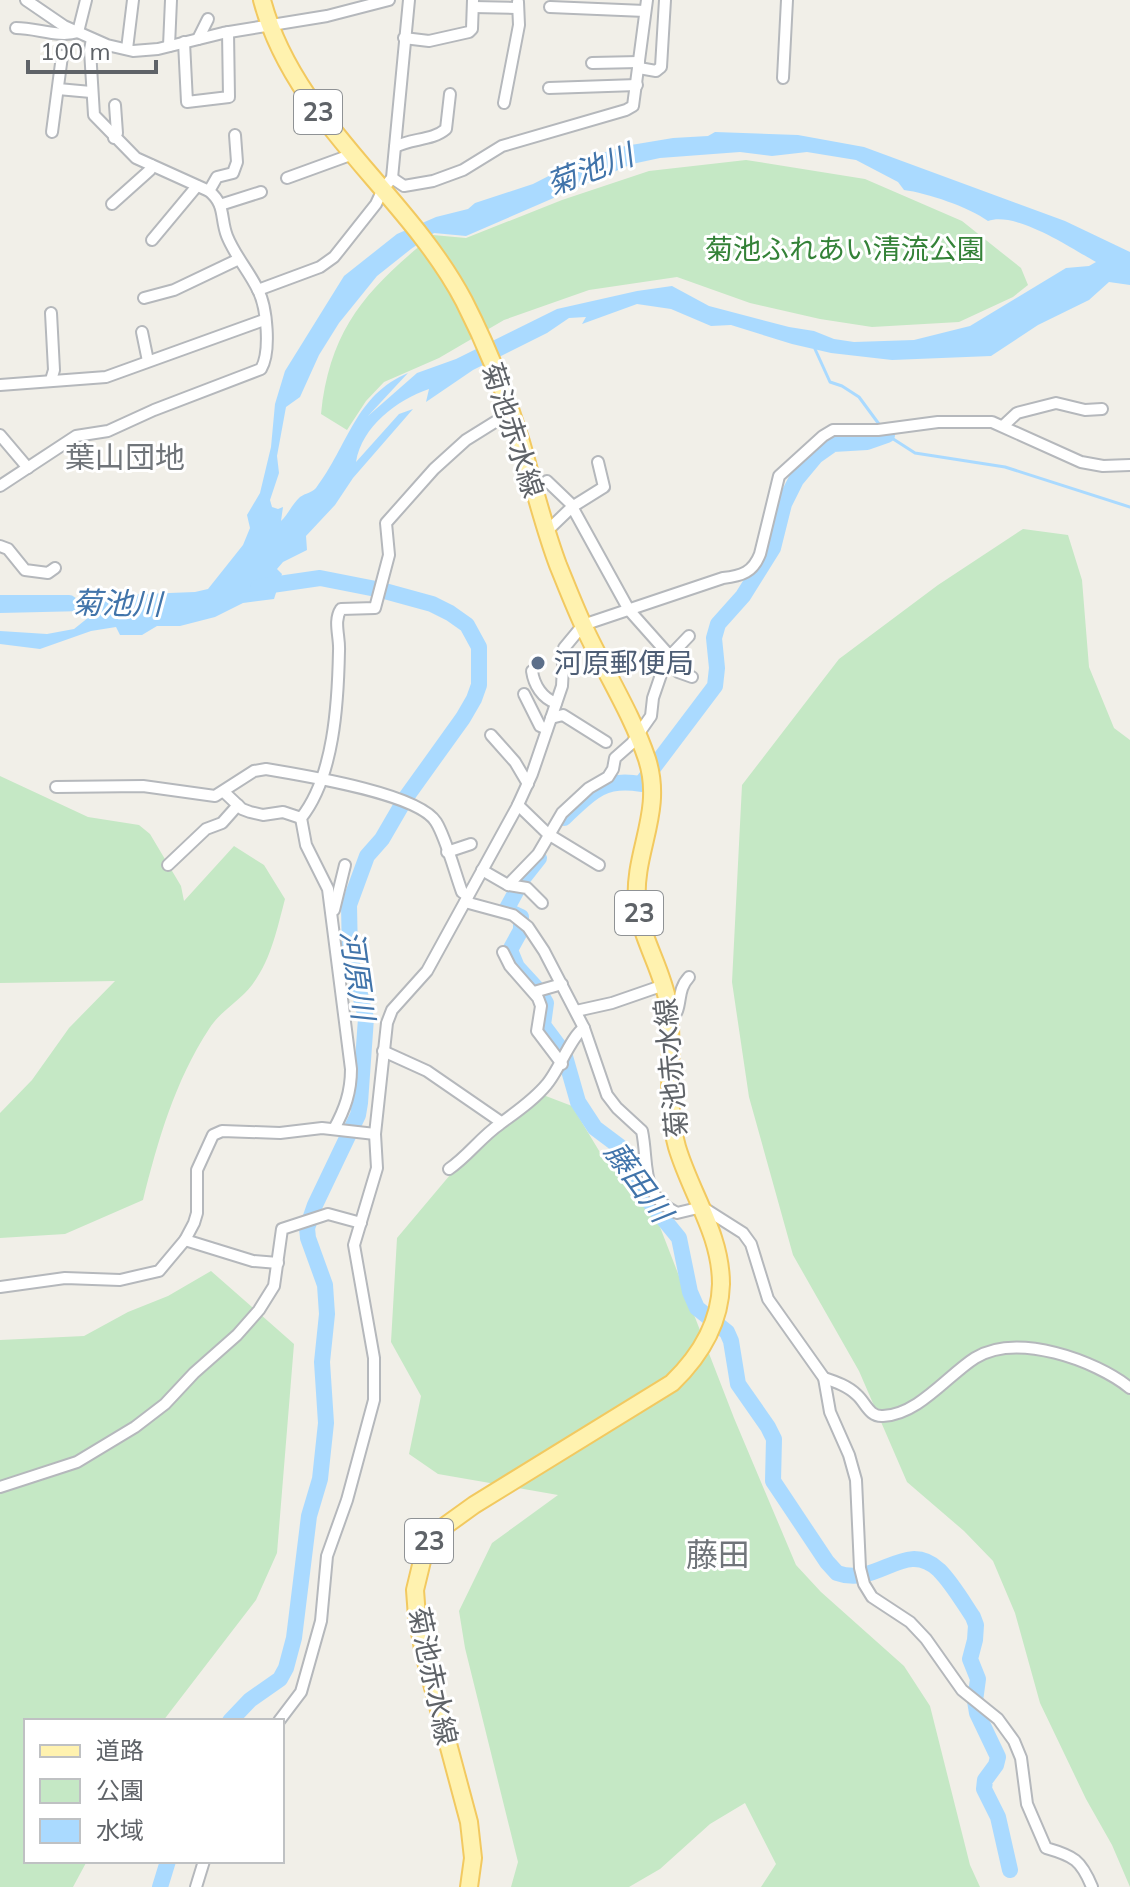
<svg xmlns="http://www.w3.org/2000/svg" width="1130" height="1887" font-family="Mulish,'Noto Sans JP',sans-serif">
  <style>
    .green { fill: #c5e8c5 }
    .water { fill: #aadaff; fill-rule: evenodd }
    .lines { fill: none; stroke-linecap: round; stroke-linejoin: round }
    .stream { stroke: #aadaff; stroke-width: 3 }
    .river { stroke: #aadaff; stroke-width: 16 }
    .minor-casing { stroke: #b5b8bc; stroke-width: 14 }
    .primary-casing { stroke: #f2c960; stroke-width: 20 }
    .minor { stroke: #fff; stroke-width: 10 }
    .primary { stroke: #fff2af; stroke-width: 16 }
    .service-dot { fill: #5c6f8a; stroke: #fff; stroke-width: 3 }
    .labels { text-anchor: middle; stroke-width: 6; stroke-linejoin: round; paint-order: stroke }
    .shield { fill: #fff; stroke: #8f9295; stroke-width: 2 }
    .shield-label { font-size: 26px; font-weight: bold; fill: #5f6368 }
    .park-label { font-size: 28px; fill: #348238; stroke: #fff }
    .street-label { font-size: 28px; fill: #5f6368; stroke: #fff }
    .service-label { font-size: 28px; fill: #4e5e75; stroke: #fff; text-anchor: start }
    .water-label { font-size: 30px; font-style: italic; fill: #4174aa; stroke: #fff }
    .neighbourhood-label { font-size: 30px; fill: #70757a; stroke: #fff }
    .quarter-label { font-size: 32px; fill: #70757a; stroke: #fff }
  </style>
  <rect width="100%" height="100%" fill="#f1efe8"/>
  <g class="green">
    <path d="M746,160L865,179L962,221L1021,268L1028,285L1013,297L959,322L872,327L820,319L750,303L677,277L589,290L504,320L439,358L384,382L366,401L347,430L321,414C330,327 368,288 433,235L466,238L562,200L649,171Z"/>
    <path d="M1023,529L1068,535L1082,580L1089,667L1114,728L1130,740V1887L1112,1845L1086,1799L1040,1703L1015,1613L993,1561L964,1531L907,1482L859,1371L793,1255L749,1097L732,982L742,785L839,659L938,585Z"/>
    <path d="M0,776L88,817L139,825L150,834L181,886L184,901L234,846L264,865L285,899C277,929 271,960 252,985C240,1001 220,1011 209,1029C175,1081 158,1140 143,1200L65,1234L0,1238V1113L32,1080L69,1028L115,981L0,983Z"/>
    <path d="M538,1093L572,1106L601,1154L617,1161L660,1227L734,1418L796,1565L821,1592L904,1666L930,1706L970,1865L980,1887H761L776,1864L745,1803L710,1824L660,1869L629,1887H511L518,1862L465,1648L459,1611L492,1543L558,1495L438,1474L409,1454L421,1396L391,1342L397,1238L450,1175Z"/>
    <path d="M211,1271L294,1344L277,1553L256,1600L163,1721H26V1861H87L73,1887H0V1340L84,1336L128,1312L168,1296Z"/>
  </g>
  <path class="water" d="M715,132L798,135L864,147L1065,221L1130,252V285L1109,282L1089,300L1038,325L991,356L892,360L831,353L792,344L731,325L711,326L671,309L637,304L582,324L586,317L569,318L547,333L473,370L426,402L429,389C397,400 362,426 356,462L399,414L413,409L353,478L335,505L306,536L307,550L283,562L277,569L282,574L274,599L243,603L215,617L180,626H157L142,635H120L116,627L91,631L40,649L0,644V631L47,634L74,629L89,617L85,611L0,613V606L20,609L93,596L195,592L208,589L243,545L250,528L247,515L260,493L271,447L275,404L285,371L344,276L397,234L436,217L468,209L475,203L533,184L580,160L625,146L673,138L708,136ZM740,152L772,156L807,152L856,160L898,182L904,190C927,193 969,207 988,221C1016,211 1071,248 1096,262L1089,266L1066,268L970,326L914,340L854,342L834,339L814,331L789,327L709,306L672,286L637,291L557,309L456,359L417,373L368,416L408,373C355,395 348,446 316,488C311,493 306,493 300,497C292,504 288,515 281,521L283,507L278,509L272,507L270,500L279,473L277,456L286,407L300,397L319,355L339,323L377,276L411,249L434,233L466,236L632,164L660,158Z"/>
  <g class="lines">
    <path class="stream" d="M815,349L830,382L842,386L859,397L887,435L915,453L1005,467L1130,507"/>
    <g class="river">
      <path d="M0,603H69"/>
      <path d="M564,818C590,793 603,777 641,784L715,686L717,668L714,638L718,624L743,596L773,548L784,504L796,480L816,456L833,444L867,442L887,435"/>
      <path d="M539,858L524,877L506,910L521,917V930L510,950L517,967L539,991L546,1003L543,1025L564,1053L578,1102L595,1128L619,1146L625,1158L626,1173L679,1238L690,1292L697,1308L727,1332L731,1341L738,1384L768,1427L774,1439L773,1481L827,1562L837,1573C878,1588 905,1538 939,1570C952,1583 963,1602 973,1617L976,1625L975,1640L970,1659L978,1679L975,1701L977,1713L998,1757L996,1765L985,1780L984,1789L998,1817L1010,1870"/>
      <path d="M230,1721L250,1700L280,1679L286,1668L294,1638L309,1516L320,1479L326,1423L322,1362L327,1314L325,1285L308,1238L307,1228L315,1205L358,1115L360,1103L366,1018L350,956L349,905L367,856L382,839L407,796L463,718L474,699L479,685V647L467,625L450,613L432,604L381,590L320,578L258,587"/>
      <path d="M160,1887L168,1861"/>
    </g>
    <defs>
      <g id="minor">
        <path d="M26,0L64,26L107,45L133,51L158,49L223,33L327,16L389,0"/>
        <path d="M473,7L516,8"/>
        <path d="M550,7L645,11"/>
        <path d="M16,28C37,28 59,38 78,32L86,0"/>
        <path d="M404,38L429,41L469,32L472,29L473,0"/>
        <path d="M198,39L208,19"/>
        <path d="M184,42L187,102L229,97L228,32"/>
        <path d="M169,46L171,0"/>
        <path d="M127,49L133,0"/>
        <path d="M592,63L639,62"/>
        <path d="M639,68L656,71L661,67L665,0"/>
        <path d="M783,78L787,0"/>
        <path d="M549,88L637,85"/>
        <path d="M58,89L91,92"/>
        <path d="M504,103L519,25L518,2"/>
        <path d="M52,132L62,56"/>
        <path d="M114,138L117,133L115,105"/>
        <path d="M395,147C411,138 432,141 446,129L450,94"/>
        <path d="M287,178L353,154"/>
        <path d="M392,178L404,186L433,181L463,170L502,146L626,110L633,106L647,0"/>
        <path d="M209,191L217,177L233,173L237,162L235,135"/>
        <path d="M112,204L150,170L151,165"/>
        <path d="M220,205L261,192"/>
        <path d="M152,240L197,186"/>
        <path d="M258,290L320,267L334,257L376,204L383,189L392,178L409,0"/>
        <path d="M144,298L174,290L237,260"/>
        <path d="M51,313L54,370L51,380"/>
        <path d="M142,332L148,361"/>
        <path d="M0,385L106,377L264,320"/>
        <path d="M1003,426L1017,413L1056,403L1085,410L1102,409"/>
        <path d="M0,435L28,468"/>
        <path d="M547,481L570,503L629,610L669,655L678,672L692,677"/>
        <path d="M0,486L76,436L108,431L154,410L261,369C271,352 267,307 258,290C249,271 235,256 227,236C220,218 226,205 209,191L136,158L94,115L90,50L92,39"/>
        <path d="M546,532L572,507L604,487L598,462"/>
        <path d="M0,546L8,549L25,570L48,573L55,568"/>
        <path d="M532,671C534,685 542,698 556,703"/>
        <path d="M524,694L540,726L547,729"/>
        <path d="M551,718L563,715L606,742"/>
        <path d="M491,735L515,762L528,784"/>
        <path d="M56,787L143,786L215,796L254,771L266,769C301,775 418,793 436,822C446,838 455,873 462,892L468,896"/>
        <path d="M224,792L242,809L250,812L263,815L283,812L301,818"/>
        <path d="M518,805L548,834L599,865"/>
        <path d="M447,852L471,844"/>
        <path d="M168,865L206,829L222,823L238,805"/>
        <path d="M482,870L508,885L538,854L562,813L589,788L608,777L613,769L615,758L632,743L651,716L653,698L666,660L689,636"/>
        <path d="M508,885L527,888L542,903"/>
        <path d="M465,902L513,915L528,927L544,951L584,1028L607,1095L617,1108L642,1131C649,1164 639,1195 677,1213L702,1207L743,1233L751,1244L768,1299L824,1378L830,1412L849,1455L856,1480L860,1568L864,1584L872,1597L910,1622L926,1639L962,1690L998,1719L1014,1741L1021,1758L1027,1804L1046,1848C1074,1856 1081,1860 1092,1887"/>
        <path d="M334,910L345,865"/>
        <path d="M503,952L510,966L538,998L541,1006L537,1031L562,1064"/>
        <path d="M534,992L562,984"/>
        <path d="M576,1011L612,1003L664,985"/>
        <path d="M671,1020C684,1007 675,992 689,977"/>
        <path d="M383,1051L427,1071L501,1122"/>
        <path d="M334,1129C345,1109 351,1092 351,1069L328,889L306,845L301,818C334,777 338,703 339,651C340,637 333,621 341,609L375,608L389,555L386,523L434,469L466,440L511,412"/>
        <path d="M449,1169C468,1156 481,1137 500,1124C516,1112 534,1100 547,1084C559,1070 572,1035 584,1028"/>
        <path d="M185,1240L253,1261L278,1263"/>
        <path d="M0,1287L65,1278L120,1280L159,1271L185,1240L194,1223L197,1213V1170L213,1135L222,1131L280,1133L322,1128L375,1134"/>
        <path d="M824,1378C836,1382 848,1386 857,1395C866,1403 869,1417 883,1416C918,1415 948,1375 975,1358C1017,1332 1095,1360 1130,1388"/>
        <path d="M0,1487L77,1462L135,1427L165,1404L194,1373L237,1335L259,1310L274,1286L282,1229L328,1214L361,1223"/>
        <path d="M279,1721L301,1692L321,1621L327,1556L347,1500L374,1400V1358L354,1245L377,1168L375,1134L387,1023L392,1010L427,971L517,807L532,774L562,686L564,648L583,625L723,578C742,576 753,572 760,554L779,476L823,436L833,430H878L938,422H992L1081,462L1103,466L1130,465"/>
        <path d="M196,1887L204,1861"/>
      </g>
      <path id="primary" d="M262,0C294,121 407,193 464,301C487,346 506,394 521,442C533,483 543,525 558,565C567,587 575,608 585,629C605,672 632,714 647,759C664,812 633,852 637,902C640,937 662,968 668,1003C675,1050 664,1101 677,1147C691,1194 721,1234 721,1284C720,1324 700,1356 672,1383L474,1505L431,1536L422,1561L415,1590L417,1617L424,1654L469,1822L473,1858L469,1887"/>
    </defs>
    <use href="#minor" class="minor-casing"/>
    <use href="#primary" class="primary-casing"/>
    <use href="#minor" class="minor"/>
    <use href="#primary" class="primary"/>
  </g>
  <circle class="service-dot" cx="538" cy="663" r="8"/>
  <g class="labels">
    <g class="shield">
      <rect x="294" y="90" width="48" height="44" rx="6"/>
      <rect x="615" y="891" width="48" height="44" rx="6"/>
      <rect x="405" y="1519" width="48" height="44" rx="6"/>
    </g>
    <g class="shield-label">
      <text x="318" y="121">23</text>
      <text x="639" y="922">23</text>
      <text x="429" y="1550">23</text>
    </g>
    <g class="park-label">
      <text x="845" y="259">菊池ふれあい清流公園</text>
    </g>
    <g class="street-label">
      <text transform="translate(513 430) rotate(72)" y="10">菊池赤水線</text>
      <text transform="translate(671 1068) rotate(-95)" y="10">菊池赤水線</text>
      <text transform="translate(433 1676) rotate(78)" y="10">菊池赤水線</text>
    </g>
    <g class="service-label">
      <text x="554" y="673">河原郵便局</text>
    </g>
    <g class="water-label">
      <text transform="translate(590 170) rotate(-21)" y="10">菊池川</text>
      <text transform="translate(117 604) rotate(1)" y="10">菊池川</text>
      <text transform="translate(357 975) rotate(82)" y="10">河原川</text>
      <text transform="translate(638 1182) rotate(54)" y="10">藤田川</text>
    </g>
    <g class="neighbourhood-label">
      <text x="125" y="468">葉山団地</text>
    </g>
    <g class="quarter-label">
      <text x="718" y="1566">藤田</text>
    </g>
  </g>
  <rect x="24" y="1719" width="260" height="144" fill="#ffffff" stroke="#bfc1c3" stroke-width="2"/>
  <rect x="40" y="1745" width="40" height="12" fill="#fff2af" stroke="#bfc1c3" stroke-width="2"/>
  <text x="96" y="1759" font-size="24" fill="#5f6368">道路</text>
  <rect x="40" y="1779" width="40" height="24" fill="#c5e8c5" stroke="#bfc1c3" stroke-width="2"/>
  <text x="96" y="1799" font-size="24" fill="#5f6368">公園</text>
  <rect x="40" y="1819" width="40" height="24" fill="#aadaff" stroke="#bfc1c3" stroke-width="2"/>
  <text x="96" y="1839" font-size="24" fill="#5f6368">水域</text>
  <path d="M28 60v12h128v-12" fill="none" stroke="#5f6368" stroke-width="4"/>
  <text x="40" y="60" font-size="24" fill="#5f6368" stroke="#ffffff" stroke-width="6" paint-order="stroke">100 m</text>
</svg>
